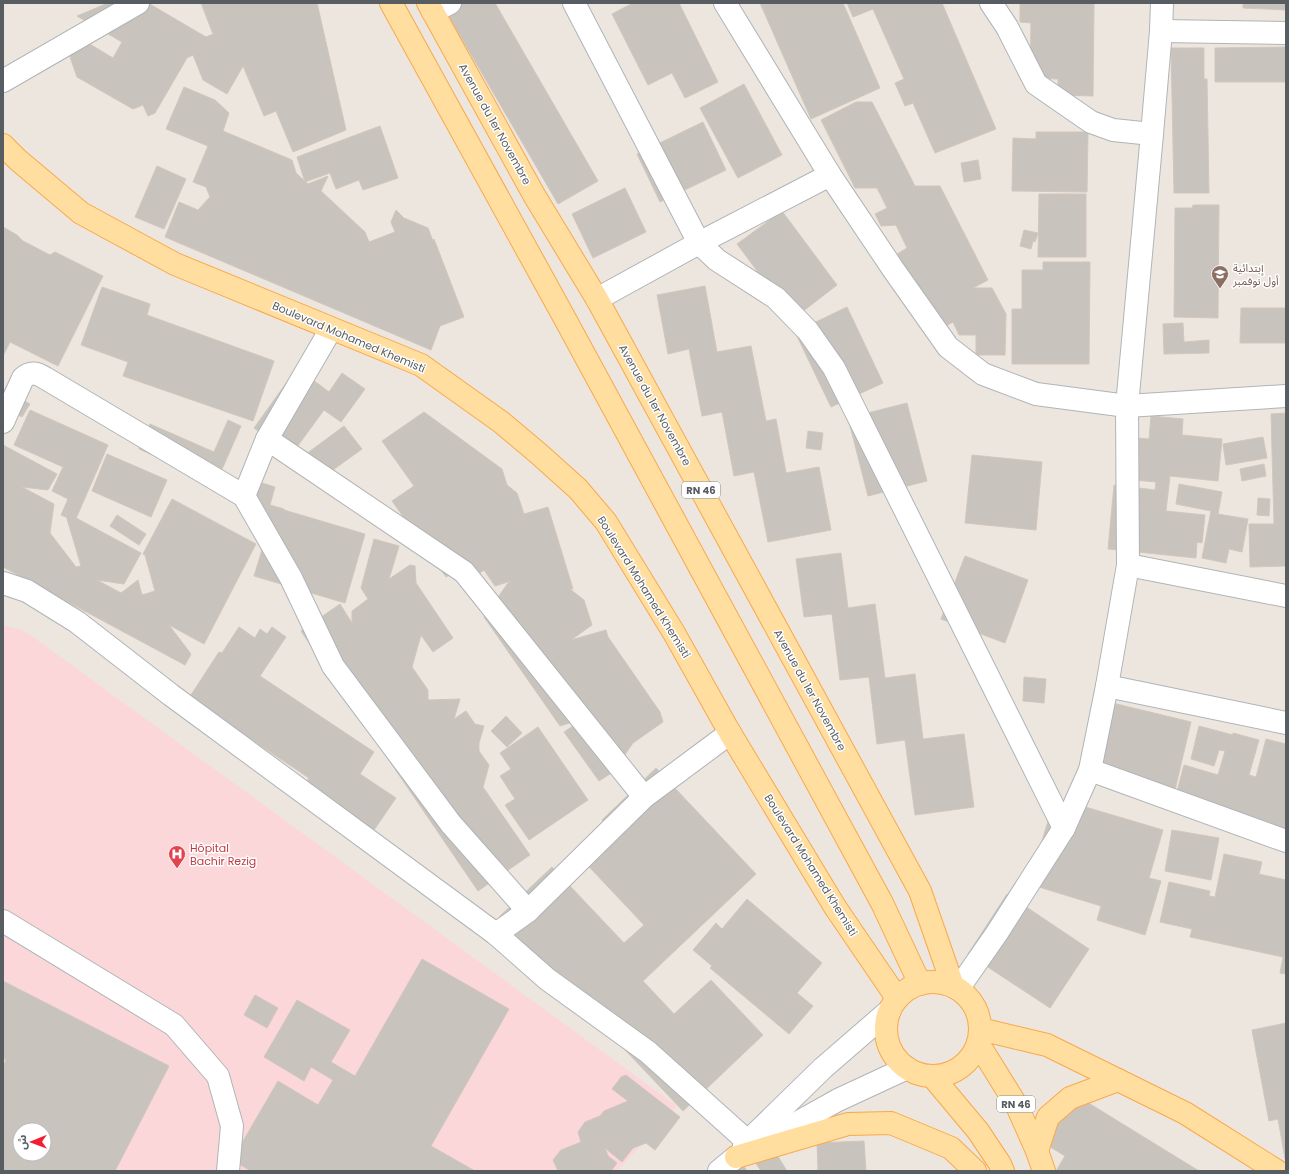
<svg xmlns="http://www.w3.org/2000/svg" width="1289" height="1174" font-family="Poppins,'Noto Sans Arabic',sans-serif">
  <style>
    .medical { fill: #fcd7da; fill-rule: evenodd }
    .building { fill: #c9c3bd; stroke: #d1c7bc; fill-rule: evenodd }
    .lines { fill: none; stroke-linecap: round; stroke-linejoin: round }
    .minor-casing { stroke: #b0b4b8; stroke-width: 24 }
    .major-casing { stroke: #faa849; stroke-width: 24 }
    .minor { stroke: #fff; stroke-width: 22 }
    .major { stroke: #ffdea0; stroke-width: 22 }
    .labels { text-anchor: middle; stroke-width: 3; stroke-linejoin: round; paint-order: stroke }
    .shield { fill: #fff; stroke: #898e90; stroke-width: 1 }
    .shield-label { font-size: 10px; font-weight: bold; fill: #575d61 }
    .street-label { font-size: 11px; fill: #575d61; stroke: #fff }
    .education-label { font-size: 11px; fill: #785e54; stroke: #fff; text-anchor: start }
    .health-label { font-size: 11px; fill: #be3a42; stroke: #fff; text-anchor: start }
  </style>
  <rect width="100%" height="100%" fill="#ece6de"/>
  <path class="medical" d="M3,625L25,631L677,1106L617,1171H3ZM20,1130H44V1154H20Z"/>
  <g class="building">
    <path d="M108,3H148L206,37L213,34L201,3H317L346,130L293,152L276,111L264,116L243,66L227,94L203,80L193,55L187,58L155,113L148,116L143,105L133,109L77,77L69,54L78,37L113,58L122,42L77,16Z"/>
    <path d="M441,3H495L598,181L558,204Z"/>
    <path d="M633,3H679L718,82L685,98L672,73L648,85L612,14Z"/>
    <path d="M760,3H843L880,88L811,119Z"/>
    <path d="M847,3H942L996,129L935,153L913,103L905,106L895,83L904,79L873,9L853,17Z"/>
    <path d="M1020,3H1094L1093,96L1058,95V79L1030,78L1031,23L1020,22Z"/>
    <path d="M1243,3H1286V10L1243,8Z"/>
    <path d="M1286,47V82H1215V48Z"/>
    <path d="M1171,48H1204V79H1207L1209,193H1174Z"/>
    <path d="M744,84L782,155L738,178L700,108Z"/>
    <path d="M184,87L215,100L229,113L223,131L292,160L296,173L308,184L328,176L321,191L365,232L369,242L395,232L391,222L396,210L404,218L428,228L433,241L434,239L464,317L440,326L431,350L165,237L179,202L198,210L210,197L206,187L193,182L208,146L166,129Z"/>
    <path d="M856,102H872L915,186H940L988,280L973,288H992L1006,314L1005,355H976V335H959L953,322L938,330L897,254L907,248L896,225L881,226L875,214L887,208L877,188H855L821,120Z"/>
    <path d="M703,122L726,170L660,202L637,154Z"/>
    <path d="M380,126L398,178L363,190L359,180L336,189L330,173L305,182L297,157Z"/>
    <path d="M1036,132H1088L1087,192L1012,191L1013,138L1036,139Z"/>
    <path d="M978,160L981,179L964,182L961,163Z"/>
    <path d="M157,166L186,179L164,229L135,217Z"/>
    <path d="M625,188L646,232L593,258L572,214Z"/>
    <path d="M1039,194H1086V257H1038Z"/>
    <path d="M1193,205H1219L1218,318L1174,317L1175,208H1192Z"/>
    <path d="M782,211L837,285L793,319L737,244Z"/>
    <path d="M3,227L17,235L23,241L50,255L55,252L103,276L58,366L10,342L3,356Z"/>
    <path d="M1024,230L1038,233L1035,242L1033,241L1031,249L1020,246Z"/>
    <path d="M1043,262H1090L1089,364H1012V309H1022V270H1043Z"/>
    <path d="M705,286L717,352L751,346L766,421L776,419L786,473L819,467L831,530L768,542L754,472L734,476L722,412L702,416L689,349L668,354L657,295Z"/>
    <path d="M102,287L150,304L147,315L274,361L253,421L123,376L128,362L81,345Z"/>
    <path d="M847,307L883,383L831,407L795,332Z"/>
    <path d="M1241,308H1286V343H1240Z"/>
    <path d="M1183,323L1184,342L1209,340V353L1164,354L1163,324Z"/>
    <path d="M297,368L329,392L342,373L365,389L341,422L324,410L291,455L254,428Z"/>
    <path d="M3,389L30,404L22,417L11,411L3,421Z"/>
    <path d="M907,403L927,481L868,496L848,418Z"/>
    <path d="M30,410L108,445L75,521L61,515L68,499L52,491L63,467L14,445Z"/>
    <path d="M424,412L502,469L507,485L517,493L524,514L548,507L573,589H570L584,600L592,625L571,640L606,630L608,637L660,712L663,722L633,743L613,772L599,781L564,732L585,718L560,726L484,617L508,583L511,581L495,586L484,570L474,577L465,564L446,577L392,501L414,486L382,441Z"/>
    <path d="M1286,413V566L1250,567L1249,524H1274L1271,414Z"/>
    <path d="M1151,416L1183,419L1182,435L1222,439L1218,481L1170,476L1166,511L1205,515L1202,543L1197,542L1196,558L1108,549L1114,485L1155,490L1156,482L1123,479L1127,437L1149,439Z"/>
    <path d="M228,420L241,426L216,483L139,449L150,424L214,452Z"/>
    <path d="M344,426L362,449L315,483L298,460Z"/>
    <path d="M808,431L823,433L821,450L806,448Z"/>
    <path d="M1263,437L1267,458L1226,465L1223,444Z"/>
    <path d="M3,445L57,474L48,490L22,487L54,504L50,533L76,567L81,566L65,512L141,553L124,584L97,580L121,593L138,580L142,595L155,591L145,555L143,554L172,499L256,544L204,644L169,625L191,654L185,665L3,567Z"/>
    <path d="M107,454L167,480L151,517L92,491Z"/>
    <path d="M972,455L1042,462L1036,530L965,523Z"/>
    <path d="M1264,464L1266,476L1242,481L1240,469Z"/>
    <path d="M259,482L275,487L270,505L284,509V510L365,534L345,603L254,576L270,524L254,502Z"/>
    <path d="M1179,484L1222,492L1218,514L1248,519L1242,552L1229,549L1226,563L1202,558L1211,511L1176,504Z"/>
    <path d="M1258,498L1270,499L1269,516L1257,515Z"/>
    <path d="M117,515L146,534L139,545L110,526Z"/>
    <path d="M374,539L399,546L389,579L410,565L415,566L416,583L453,638L433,652L421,635L412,667L428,690V700L460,699L454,719L466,711L475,724L484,726L479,743V751L489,765L483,787L530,855L478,891L301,631L340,604L352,623V611L368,599L361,588Z"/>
    <path d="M841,553L848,608L875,604L885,678L915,674L923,739L964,734L974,807L915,815L905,740L877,744L869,677L840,680L832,614L804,617L796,559Z"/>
    <path d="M965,556L1028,580L1005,643L941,619Z"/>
    <path d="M239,627L255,638L260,629L267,634L272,627L286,637L260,676L374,752L360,774L396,798L374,830L305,784L309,778L189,698L219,652L222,653Z"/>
    <path d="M1024,677L1046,679L1044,703L1023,701Z"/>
    <path d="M1096,699L1191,722L1175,790L1080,767Z"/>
    <path d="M506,716L522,733L507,747L491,731Z"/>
    <path d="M1199,726L1233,735V733L1259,740L1249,775L1256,777L1266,739L1286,744V835L1175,799L1184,765L1218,775L1225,751L1219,750L1214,766L1191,759Z"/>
    <path d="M538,727L588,800L529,840L505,805L515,799L500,776L511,769L500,753Z"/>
    <path d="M656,768L756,874L643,981L674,1014L711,980L763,1035L683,1111L499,917L552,867L624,943L644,925L576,853L606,824L602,820Z"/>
    <path d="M1055,798L1163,830L1149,878L1161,881L1145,935L1097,920L1101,906L1029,884Z"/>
    <path d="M1172,830L1219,838L1211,880L1165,871Z"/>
    <path d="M1224,854L1262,862L1259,874L1286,880V974L1280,973L1283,957L1190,937L1192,929L1160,922L1169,882L1210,891L1209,896L1215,897Z"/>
    <path d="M1007,894L1089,949L1050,1008L968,954Z"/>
    <path d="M747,899L822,963L797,993L813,1006L789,1034L710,968L712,966L693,950L716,923L722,929Z"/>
    <path d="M422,959L509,1009L431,1146L475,1171H251L232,1160L278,1081L318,1105L333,1080L311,1067L304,1081L264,1057L297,1000L350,1030L331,1062L355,1076Z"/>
    <path d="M3,981L169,1066L115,1171H3V1066L6,1060L3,1058ZM20,1130H44V1154H20Z"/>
    <path d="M255,995L278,1008L267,1028L244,1015Z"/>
    <path d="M1286,1023V1164L1278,1119L1269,1121L1252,1030Z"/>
    <path d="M626,1075L680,1117L655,1150L646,1143L633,1148L622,1162L605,1148L608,1156L617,1163L611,1171H558L553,1160L561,1150L581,1142L578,1132L585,1122L600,1116L604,1111L628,1101L612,1089L621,1077Z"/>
    <path d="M1069,1091L1199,1171H1056L1065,1156L1039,1140Z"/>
    <path d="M864,1141L866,1171H818L817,1143Z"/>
    <path d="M774,1150L787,1171H761L755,1162Z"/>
    <path d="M740,1160L747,1171H722Z"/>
  </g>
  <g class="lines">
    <defs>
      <g id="minor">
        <path d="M574,3L699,243L717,260L776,298L808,331L834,368L1064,828"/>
        <path d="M725,3L830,175L893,269L948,347L983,374L1036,394L1127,406L1286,396"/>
        <path d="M991,3L1007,27L1036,84L1091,122L1113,130L1152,134"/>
        <path d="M433,12L450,3"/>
        <path d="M1161,31L1286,33"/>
        <path d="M3,81L138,3"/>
        <path d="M597,299L699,243L830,175"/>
        <path d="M3,422L23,378C31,371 37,373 45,378L244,496L291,578L333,666L451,824L528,911"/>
        <path d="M267,439L464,572L644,797"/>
        <path d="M244,496L267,439L331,329"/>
        <path d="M1128,565L1286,596"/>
        <path d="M3,583L27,591L77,622L171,695L496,934L547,979L648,1052L747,1141"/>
        <path d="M1107,686L1286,723"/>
        <path d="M1090,770L1286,841"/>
        <path d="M3,921L174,1025L218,1076L232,1126L228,1171"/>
        <path d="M496,934L528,911L644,797L730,733"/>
        <path d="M958,989L997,933L1064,828L1090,770L1107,686L1128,565L1127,406L1152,134L1161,31L1162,3"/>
        <path d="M744,1145L823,1068L890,1010"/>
        <path d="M719,1171L736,1157L838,1100L907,1068"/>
      </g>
      <g id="major">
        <path d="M391,3L564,317L882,903L920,984"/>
        <path d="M428,3L534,195L597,299L920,891L953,986"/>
        <path d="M3,145L18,160L81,213L175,264L421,365L501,422L539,454L578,489L606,522L674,633L730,733L835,907L897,998"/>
        <circle cx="933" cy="1029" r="47"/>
        <path d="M980,1029L1047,1045L1185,1113L1277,1171"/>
        <path d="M978,1043L1017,1106L1037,1151L1044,1171"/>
        <path d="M932,1076L978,1131L1000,1164L1003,1171"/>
        <path d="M1037,1151L1048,1117L1070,1098L1118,1080"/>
        <path d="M736,1157L848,1124L891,1123L951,1148L975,1171"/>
      </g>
    </defs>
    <use href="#minor" class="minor-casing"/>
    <use href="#major" class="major-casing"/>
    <use href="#minor" class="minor"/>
    <use href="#major" class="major"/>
  </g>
  <defs>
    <symbol id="school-pin" viewBox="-11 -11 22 30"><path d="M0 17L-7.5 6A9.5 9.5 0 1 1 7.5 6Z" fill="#8d6e63" stroke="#fff"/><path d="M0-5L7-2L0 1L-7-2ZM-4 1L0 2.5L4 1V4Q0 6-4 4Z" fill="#fff"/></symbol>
    <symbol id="hospital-pin" viewBox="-11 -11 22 30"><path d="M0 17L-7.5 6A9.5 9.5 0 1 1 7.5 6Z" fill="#e0444e" stroke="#fff"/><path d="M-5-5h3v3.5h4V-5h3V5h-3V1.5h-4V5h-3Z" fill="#fff"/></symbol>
  </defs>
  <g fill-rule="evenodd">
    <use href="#school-pin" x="1210" y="264" width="20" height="27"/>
    <use href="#hospital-pin" x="167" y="844" width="20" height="27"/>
  </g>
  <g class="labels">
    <g class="shield">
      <rect x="682" y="482" width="38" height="16" rx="3"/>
      <rect x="997" y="1096" width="38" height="16" rx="3"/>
    </g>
    <g class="shield-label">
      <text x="701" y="494">RN 46</text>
      <text x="1016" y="1108">RN 46</text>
    </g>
    <g class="street-label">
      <text transform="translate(495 124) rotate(61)" y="4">Avenue du 1er Novembre</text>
      <text transform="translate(349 337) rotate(23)" y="4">Boulevard Mohamed Khemisti</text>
      <text transform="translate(655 405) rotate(61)" y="4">Avenue du 1er Novembre</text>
      <text transform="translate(644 587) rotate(58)" y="4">Boulevard Mohamed Khemisti</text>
      <text transform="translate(810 690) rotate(61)" y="4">Avenue du 1er Novembre</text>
      <text transform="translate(811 865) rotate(58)" y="4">Boulevard Mohamed Khemisti</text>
    </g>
    <g class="education-label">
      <text x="1233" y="272">إبتدائية<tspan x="1233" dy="13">أول نوفمبر</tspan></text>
    </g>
    <g class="health-label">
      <text x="190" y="852">Hôpital<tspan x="190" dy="13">Bachir Rezig</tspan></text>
    </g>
  </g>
  <rect width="1289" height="1174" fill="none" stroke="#575d61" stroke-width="8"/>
  <g transform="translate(32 1142) rotate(269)"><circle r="19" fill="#ffffff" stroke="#bcbec0"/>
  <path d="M0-3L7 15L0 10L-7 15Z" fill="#f41c33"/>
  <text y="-6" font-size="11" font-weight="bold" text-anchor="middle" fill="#575d61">ش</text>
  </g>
</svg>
